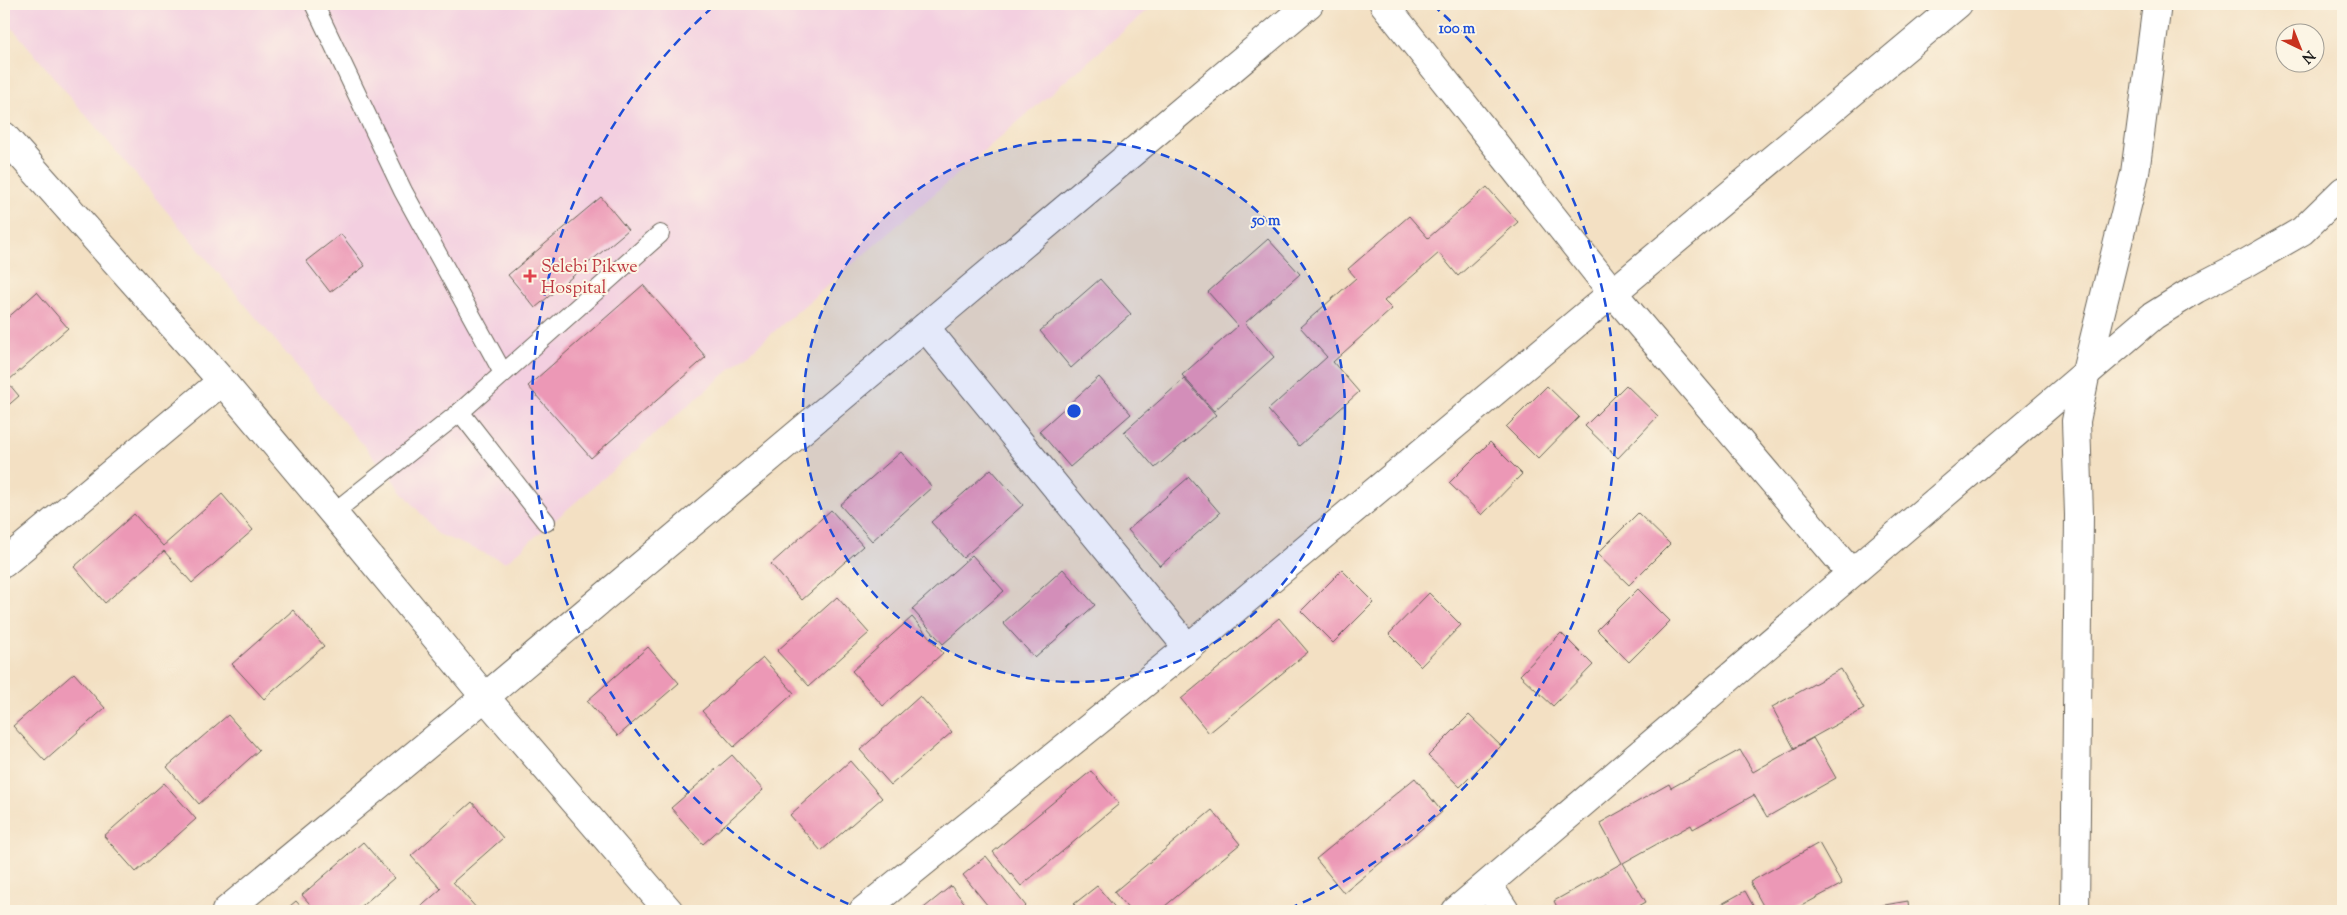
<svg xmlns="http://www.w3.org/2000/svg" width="2347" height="915" font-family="'Sorts Mill Goudy',serif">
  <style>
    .built { fill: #f3cfe0 }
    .building { fill: #ec98b6 }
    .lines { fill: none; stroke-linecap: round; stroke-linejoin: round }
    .lane-casing { stroke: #676156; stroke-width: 20 }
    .street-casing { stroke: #676156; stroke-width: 30 }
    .lane { stroke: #fff; stroke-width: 18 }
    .street { stroke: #fff; stroke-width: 28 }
    .ring { fill: none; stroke: #1d4ed8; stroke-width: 2.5; stroke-dasharray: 9 6 }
    .health-dot { fill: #e0444e; stroke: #fcf5e5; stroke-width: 2 }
    .labels { text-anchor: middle; stroke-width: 4; stroke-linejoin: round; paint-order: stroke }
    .health-label { font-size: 18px; fill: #be3a42; stroke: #fcf5e5; text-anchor: start }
    .centre { fill: #1d4ed8; stroke: #fcf5e5; stroke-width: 2.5 }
    .ring-label { font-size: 15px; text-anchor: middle; font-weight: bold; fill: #1d4ed8; stroke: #fcf5e5; stroke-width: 4; stroke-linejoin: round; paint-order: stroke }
  </style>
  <rect width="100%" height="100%" fill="#fcf5e5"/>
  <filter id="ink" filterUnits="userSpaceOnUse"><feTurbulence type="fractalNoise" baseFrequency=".02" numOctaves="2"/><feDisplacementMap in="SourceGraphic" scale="10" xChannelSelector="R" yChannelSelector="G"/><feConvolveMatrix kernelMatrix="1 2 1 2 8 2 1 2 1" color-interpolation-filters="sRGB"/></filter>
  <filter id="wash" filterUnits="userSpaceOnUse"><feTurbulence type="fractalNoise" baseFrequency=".0096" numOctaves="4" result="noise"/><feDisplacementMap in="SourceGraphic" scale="20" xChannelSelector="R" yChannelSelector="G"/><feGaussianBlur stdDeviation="1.12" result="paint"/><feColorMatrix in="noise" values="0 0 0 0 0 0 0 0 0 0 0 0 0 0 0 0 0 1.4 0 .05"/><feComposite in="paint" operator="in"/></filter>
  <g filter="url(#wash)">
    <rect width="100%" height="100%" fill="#f3e0c3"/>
    <path class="built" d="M4,4H1155L506,562L438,534L4,18Z"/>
    <g id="blocks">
      <g class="building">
        <path d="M1487,187L1518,222L1458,276L1439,253L1384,301L1392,309L1333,362L1359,392L1299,446L1268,410L1327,357L1300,327L1356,278L1348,269L1409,216L1428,238Z"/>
        <path d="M601,197L628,230L535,308L508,275Z"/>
        <path d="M341,234L365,266L330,292L306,261Z"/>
        <path d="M1268,239L1300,274L1245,323L1274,357L1214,411L1182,375L1238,326L1208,292Z"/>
        <path d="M1100,279L1131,314L1071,368L1040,331Z"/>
        <path d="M643,285L706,357L591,458L528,386Z"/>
        <path d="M37,292L68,328L8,381L4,377V321Z"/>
        <path d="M1099,377L1131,414L1070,467L1039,431Z"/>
        <path d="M4,378L19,396L4,409Z"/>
        <path d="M1184,379L1216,415L1155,468L1124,432Z"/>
        <path d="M1626,385L1658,416L1618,458L1585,426Z"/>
        <path d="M1547,386L1579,417L1538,459L1506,427Z"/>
        <path d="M1490,442L1522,474L1482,515L1449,483Z"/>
        <path d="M901,452L932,487L872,541L840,505Z"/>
        <path d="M991,469L1023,505L963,558L931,522Z"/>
        <path d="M1189,477L1220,513L1160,566L1128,530Z"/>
        <path d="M222,494L253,530L192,583L164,551L105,603L74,567L134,514L163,546Z"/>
        <path d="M831,510L863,546L802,600L771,564Z"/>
        <path d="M1638,513L1670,544L1629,585L1597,554Z"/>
        <path d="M972,555L1004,591L943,644L912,609Z"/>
        <path d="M1063,569L1095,605L1035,658L1003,623Z"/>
        <path d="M1342,570L1374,602L1333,643L1301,611Z"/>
        <path d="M1638,589L1670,621L1629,662L1597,630Z"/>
        <path d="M1429,593L1461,625L1421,666L1389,634Z"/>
        <path d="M837,597L869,633L809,686L777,651Z"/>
        <path d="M293,610L324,646L264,699L232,664Z"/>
        <path d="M912,617L943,653L883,706L852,671Z"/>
        <path d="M1279,618L1308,652L1209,733L1181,699Z"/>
        <path d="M1561,633L1593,665L1553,706L1520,675Z"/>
        <path d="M648,647L679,683L618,736L587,701Z"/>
        <path d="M763,658L794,693L734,747L702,711Z"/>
        <path d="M1841,669L1864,709L1794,748L1772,707Z"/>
        <path d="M74,673L105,708L45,761L13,726Z"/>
        <path d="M920,696L952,732L891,785L860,750Z"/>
        <path d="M228,715L259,750L199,804L167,767Z"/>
        <path d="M1469,715L1501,746L1460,787L1428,756Z"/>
        <path d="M1813,738L1836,778L1767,817L1754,795L1693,829L1691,825L1623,863L1646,902L1630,911H1559L1554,901L1622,863L1600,823L1669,784L1671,788L1740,750L1753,772Z"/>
        <path d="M732,755L763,790L703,844L671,808Z"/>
        <path d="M850,761L882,798L821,851L790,815Z"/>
        <path d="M1091,771L1119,804L1021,886L993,852Z"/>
        <path d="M1415,778L1442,812L1344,893L1316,859Z"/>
        <path d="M164,783L196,819L136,872L104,836Z"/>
        <path d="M472,802L503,838L453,882L479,911H416L441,889L411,856Z"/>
        <path d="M1212,810L1240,844L1159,911H1130L1114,892Z"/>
        <path d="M363,842L394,878L356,911H316L302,895Z"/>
        <path d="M1819,843L1842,884L1792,911H1766L1750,882Z"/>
        <path d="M986,856L1026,906L1021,911H992L963,875Z"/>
        <path d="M951,886L971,911H920Z"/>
        <path d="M1097,886L1118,911H1080L1074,904Z"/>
        <path d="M1745,891L1756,911H1709Z"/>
        <path d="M296,901L305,911H284Z"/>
        <path d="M1908,901L1909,911H1855V910Z"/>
      </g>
    </g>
  </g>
  <g filter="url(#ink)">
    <use href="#blocks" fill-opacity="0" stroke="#676156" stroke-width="1"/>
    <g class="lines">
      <defs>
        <g id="lane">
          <path d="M314,4L403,191L503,373"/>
          <path d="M460,412L546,522"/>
          <path d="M333,513L460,412L660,234"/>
        </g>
        <g id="street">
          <path d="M1384,4L1613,293L1851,573"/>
          <path d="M4,136L222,381L333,513L485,697L669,911"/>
          <path d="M925,327L1188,648"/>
          <path d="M4,563L222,381"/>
          <path d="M1488,885L1505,911"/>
          <path d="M226,911L485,697L1309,4"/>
          <path d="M863,911L1188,648L1958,4"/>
          <path d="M1456,911L2153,316L2196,289L2248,262L2302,231L2343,191"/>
          <path d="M2075,911L2079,515L2076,421L2086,372L2135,173L2157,4"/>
        </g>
      </defs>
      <use href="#lane" class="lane-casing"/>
      <use href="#street" class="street-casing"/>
      <use href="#lane" class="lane"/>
      <use href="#street" class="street"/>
    </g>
  </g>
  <circle cx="1074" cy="411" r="271" fill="#1d4ed8" fill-opacity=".12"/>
  <g class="ring">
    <circle cx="1074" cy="411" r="271"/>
    <path d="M862 910A542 542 0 0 1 715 5M1433 5A542 542 0 0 1 1286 910"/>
  </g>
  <path class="health-dot" d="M527.5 268.5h5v5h5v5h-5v5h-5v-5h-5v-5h5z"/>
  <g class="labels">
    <g class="health-label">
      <text x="541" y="272">Selebi Pikwe<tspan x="541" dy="21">Hospital</tspan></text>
    </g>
  </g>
  <circle cx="1074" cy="411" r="8" class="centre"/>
  <g class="ring-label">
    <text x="1457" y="33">100 m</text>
    <text x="1266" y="225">50 m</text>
  </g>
  <rect width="2347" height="915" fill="none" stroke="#fcf5e5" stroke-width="20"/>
  <g transform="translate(2300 48) rotate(137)"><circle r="24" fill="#fcf5e5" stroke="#a29e95"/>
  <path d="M0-4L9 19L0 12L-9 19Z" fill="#c8321e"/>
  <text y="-8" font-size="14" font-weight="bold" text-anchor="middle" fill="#1c1c1c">N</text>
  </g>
</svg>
